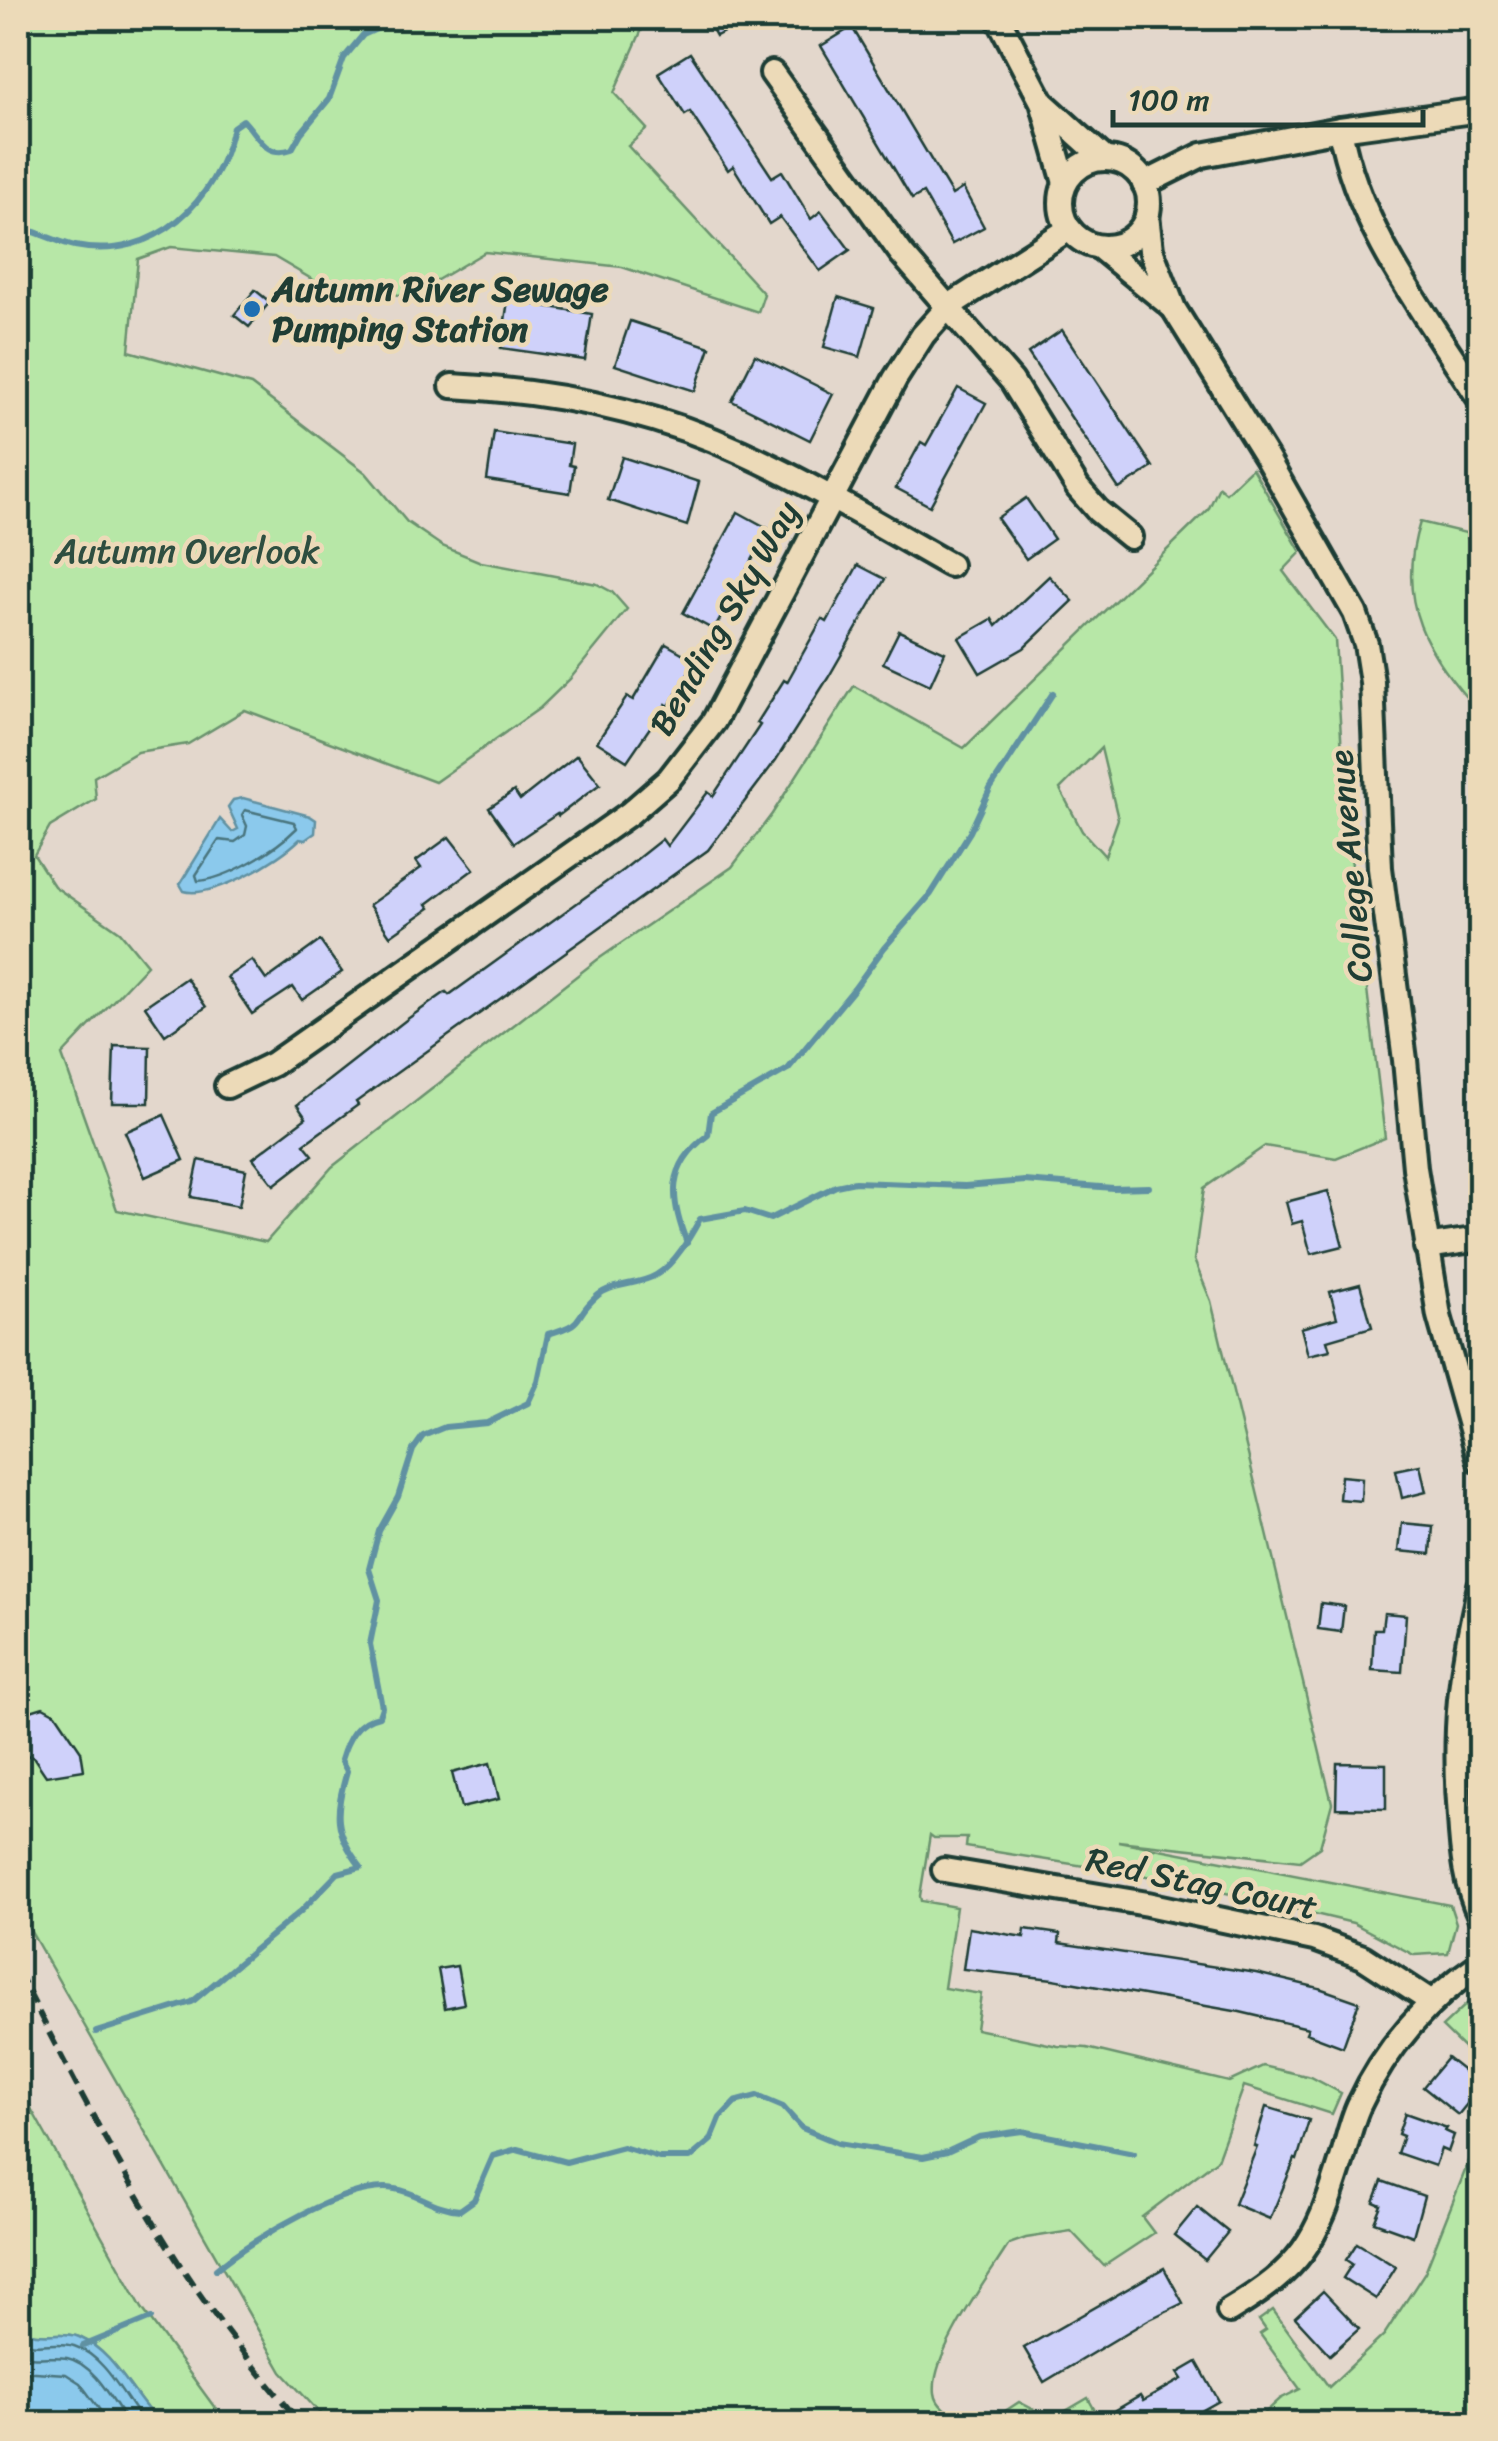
<svg xmlns="http://www.w3.org/2000/svg" width="1498" height="2441" font-family="Sriracha,sans-serif">
  <style>
    .green { fill: #b7e7a7; stroke: #6b926e; stroke-width: 2.5; fill-rule: evenodd }
    .water { fill: #8bc9ec; stroke: #6091a2; stroke-width: 2.5 }
    .lines { fill: none; stroke-linecap: round; stroke-linejoin: round }
    .shore { stroke: #4a757e; stroke-width: 2.5 }
    .stream { stroke: #6091a2; stroke-width: 6 }
    .building { fill: #cfd1fa; stroke: #1f3d34; stroke-width: 2.5 }
    .minor-casing { stroke: #1f3d34; stroke-width: 30 }
    .minor { stroke: #ecdab8; stroke-width: 22 }
    .rail { stroke: #1f3d34; stroke-width: 6; stroke-dasharray: 15 8; stroke-linecap: butt }
    .poi-dot { fill: #1f6fb2; stroke: #ecdab8; stroke-width: 4 }
    .labels { text-anchor: middle; stroke-width: 9; stroke-linejoin: round; paint-order: stroke }
    .poi-label { font-size: 35px; font-weight: bold; fill: #1f3d34; stroke: #ecdab8; text-anchor: start }
    .park-label { font-size: 35px; fill: #2e4e40; stroke: #ecdab8 }
    .street-label { font-size: 35px; fill: #1f3d34; stroke: #ecdab8 }
  </style>
  <rect width="100%" height="100%" fill="#e3d7cc"/>
  <filter id="ink" filterUnits="userSpaceOnUse"><feTurbulence type="fractalNoise" baseFrequency=".01" numOctaves="2"/><feDisplacementMap in="SourceGraphic" scale="20" xChannelSelector="R" yChannelSelector="G"/><feConvolveMatrix kernelMatrix="1 2 1 2 8 2 1 2 1" color-interpolation-filters="sRGB"/></filter>
  <g filter="url(#ink)">
    <g class="green">
      <path d="M18,18H647L614,93L647,129L628,146L764,294L758,312L622,267L485,252L410,296L327,288L274,257L171,247L138,259L129,351L251,385L366,473L407,522L442,546L481,562L597,584L612,592L627,609L570,679L540,708L435,782L245,710L188,744L137,752L94,777L96,799L50,827L34,855L54,886L120,932L147,965L62,1055L117,1210L266,1242L332,1167L597,960L732,867L772,814L854,686L964,748L1208,510L1219,487L1226,493L1252,468L1301,552L1283,571L1335,640L1346,816L1385,1138L1336,1158L1265,1146L1204,1188L1194,1260L1211,1301L1332,1803L1320,1847L1300,1861L1118,1841L1450,1905L1456,1923L1448,1953L1414,1955L1353,1923L1171,1880L966,1847L967,1838H934L930,1835L920,1896L921,1901L956,1907L944,1988L981,1994L976,2029L1058,2046L1087,2048L1229,2082L1263,2066L1311,2077L1341,2093L1332,2114L1244,2086L1217,2160L1142,2217L1154,2233L1104,2266L1071,2231L1026,2238L1009,2244C988,2278 930,2355 935,2393C937,2410 957,2416 969,2423L330,2424L282,2372L18,1909ZM1101,748L1118,819L1105,856L1082,831L1060,789Z"/>
      <path d="M1420,522L1466,533L1476,563L1480,565V713C1427,654 1394,603 1420,522Z"/>
      <path d="M1472,1999L1480,2000V2064L1442,2027Z"/>
      <path d="M18,2085L142,2308L226,2423H160C132,2397 116,2353 79,2337C59,2329 40,2341 18,2328Z"/>
      <path d="M1480,2133V2423H1254L1280,2399L1300,2389L1260,2334L1266,2330L1259,2320L1273,2310L1329,2387L1384,2335L1425,2272Z"/>
      <path d="M1088,2398L1102,2423H987L1019,2402L1052,2419Z"/>
    </g>
    <g class="water">
      <path d="M243,798L310,816L316,820L315,833L305,840L300,839C279,860 213,899 184,891L180,884L220,819L232,832L238,829L228,807L233,800Z"/>
      <path d="M18,2328C40,2341 60,2329 79,2337C116,2353 132,2397 160,2423H18Z"/>
    </g>
    <g class="lines">
      <g class="shore">
        <path d="M245,810L294,822L297,828C275,850 228,879 198,881L196,875L219,840L235,842L245,835L247,826L242,815Z"/>
        <path d="M18,2340C36,2350 55,2340 74,2346C106,2356 125,2400 145,2424"/>
        <path d="M18,2354C34,2361 50,2355 67,2358C94,2363 114,2403 129,2424"/>
        <path d="M18,2371L66,2374L80,2383L110,2424"/>
      </g>
      <g class="stream">
        <path d="M18,231L23,228C40,233 57,242 75,246C155,262 217,201 233,127L243,120C260,138 265,158 292,149L301,133L329,99L344,58L363,35L401,18"/>
        <path d="M687,1243C670,1200 666,1166 708,1135L711,1113L788,1069L854,989L884,948L931,894L970,832L990,789L1053,693"/>
        <path d="M96,2032L192,2002L301,1911L338,1873L361,1867C333,1831 335,1813 347,1771L341,1760C347,1740 356,1721 379,1716L382,1707L370,1644L379,1600L369,1569L379,1531L398,1497L413,1450L423,1436L445,1427L487,1423L528,1403L538,1381L548,1334C589,1322 571,1319 596,1297C612,1282 638,1286 656,1275C675,1264 690,1237 700,1219L745,1211L770,1219L836,1186L855,1182L965,1186L1025,1181L1113,1188L1149,1187"/>
        <path d="M216,2269C252,2239 349,2180 395,2189C419,2193 433,2208 460,2210L474,2200L493,2156L517,2149L566,2162L623,2147L659,2158H690L711,2140L720,2118L735,2102L757,2096L783,2107L802,2128L838,2143L923,2157L947,2152L979,2137L1022,2131L1134,2153"/>
        <path d="M83,2346L151,2318"/>
      </g>
    </g>
    <g class="building">
      <path d="M706,18H750L716,36Z"/>
      <path d="M852,27L952,195L963,188L984,227L952,244L923,193L912,199L821,46Z"/>
      <path d="M690,53L772,177L782,171L811,219L821,211L850,250L820,271L780,217L769,224L733,166L728,170L690,112L685,115L658,73Z"/>
      <path d="M255,290L270,302L249,327L234,315Z"/>
      <path d="M838,297L874,308L860,357L824,347Z"/>
      <path d="M508,300L592,314L585,360L501,348Z"/>
      <path d="M630,321L710,347L695,391L615,365Z"/>
      <path d="M1062,330L1153,467L1119,489L1028,353Z"/>
      <path d="M755,355L833,394L810,440L732,401Z"/>
      <path d="M958,388L986,403L930,506L896,488L921,442L926,445Z"/>
      <path d="M494,432L572,444L569,465L574,466L570,493L487,480Z"/>
      <path d="M622,457L699,482L687,526L608,500Z"/>
      <path d="M1026,498L1054,539L1026,559L997,518Z"/>
      <path d="M738,512L769,529L714,630L683,613Z"/>
      <path d="M858,565L885,579L828,678L776,760L708,850L356,1102L358,1105L304,1144L313,1155L274,1185L253,1158L306,1118L297,1105L406,1020L446,992L449,995L623,870L662,839L667,846L708,792L713,796L760,725L757,723L784,680L787,682L822,619L827,622Z"/>
      <path d="M1049,576L1073,601L1024,648L980,673L959,638L992,619L996,626Z"/>
      <path d="M899,631L945,652L930,685L883,663Z"/>
      <path d="M666,644L696,661L669,706L666,704L627,761L597,742L627,697L633,700Z"/>
      <path d="M577,755L600,784L558,816L557,814L514,843L489,808L514,791L520,800Z"/>
      <path d="M449,837L474,869L427,904L430,908L390,936L369,905L421,868L416,861Z"/>
      <path d="M320,941L342,972L302,1000L293,987L252,1014L227,977L252,960L266,980Z"/>
      <path d="M186,978L206,1007L165,1035L145,1006Z"/>
      <path d="M114,1046L150,1047L149,1103H112Z"/>
      <path d="M164,1115L184,1160L145,1177L125,1132Z"/>
      <path d="M199,1160L246,1170L239,1206L191,1197Z"/>
      <path d="M1328,1191L1343,1246L1311,1254L1302,1221L1292,1224L1286,1202Z"/>
      <path d="M1360,1284L1372,1327L1327,1340L1330,1350L1308,1355L1301,1328L1337,1318L1330,1292Z"/>
      <path d="M1420,1465L1426,1492L1402,1498L1396,1470Z"/>
      <path d="M1341,1476L1362,1478L1361,1501L1339,1499Z"/>
      <path d="M1402,1523L1433,1526L1431,1554L1399,1551Z"/>
      <path d="M1321,1603L1344,1606L1341,1632L1318,1629Z"/>
      <path d="M1384,1613L1406,1615L1402,1672L1372,1670L1374,1629H1382Z"/>
      <path d="M43,1707L56,1714L81,1751L84,1770L46,1776L34,1758L20,1752L18,1715Z"/>
      <path d="M490,1763L499,1799L461,1808L452,1773Z"/>
      <path d="M1337,1763L1386,1764V1809L1336,1808Z"/>
      <path d="M969,1928L1024,1937L1025,1929L1060,1934L1059,1943L1256,1973L1319,1988L1359,2002L1343,2047L1306,2033L1308,2028L1240,2012L1053,1979L963,1969Z"/>
      <path d="M457,1966L464,2004L445,2008L438,1969Z"/>
      <path d="M1447,2058L1480,2084V2106L1471,2099L1458,2115L1423,2087Z"/>
      <path d="M1266,2107L1309,2120L1297,2160L1295,2159L1270,2219L1234,2204L1257,2147L1254,2146Z"/>
      <path d="M1405,2113L1447,2128L1445,2131L1454,2135L1448,2152L1441,2149L1435,2166L1397,2153L1403,2136L1398,2134Z"/>
      <path d="M1382,2181L1424,2196L1413,2236L1374,2222L1381,2205L1374,2202Z"/>
      <path d="M1197,2207L1228,2232L1205,2260L1174,2235Z"/>
      <path d="M1357,2243L1396,2267L1376,2299L1343,2278L1352,2264L1346,2260Z"/>
      <path d="M1164,2268L1183,2303L1148,2320L1044,2382L1024,2348Z"/>
      <path d="M1323,2291L1359,2329L1330,2355L1295,2317Z"/>
      <path d="M1197,2362L1219,2401L1203,2410L1205,2413L1188,2424H1124L1116,2410L1140,2396L1143,2401L1182,2379L1178,2373Z"/>
    </g>
    <g class="lines">
      <defs>
        <g id="minor">
          <path d="M998,18L1042,102L1065,183"/>
          <path d="M772,73L901,253L1012,381L1078,488L1098,511L1130,537"/>
          <path d="M1044,104L1105,159"/>
          <path d="M1340,129C1358,228 1424,312 1477,395"/>
          <circle cx="1105" cy="203" r="44"/>
          <path d="M1144,184L1202,155L1340,129L1480,110"/>
          <path d="M1147,215L1151,250L1174,309L1266,457L1355,613L1366,644L1372,682L1380,868L1405,1060L1415,1168L1439,1316L1480,1461"/>
          <path d="M1099,247L1171,306"/>
          <path d="M452,386C551,391 650,410 741,452C813,485 881,526 950,565"/>
          <path d="M227,1086L273,1064L630,813L669,779L714,721L895,379L923,335L949,306L1069,229"/>
          <path d="M1426,1247L1480,1239"/>
          <path d="M1480,1586C1460,1672 1453,1729 1460,1818C1462,1852 1465,1885 1480,1916"/>
          <path d="M944,1870L1147,1904L1314,1939L1363,1957L1432,2002"/>
          <path d="M1229,2311C1302,2267 1316,2243 1341,2162C1347,2143 1351,2121 1360,2103C1386,2047 1429,1998 1480,1964"/>
        </g>
      </defs>
      <use href="#minor" class="minor-casing"/>
      <use href="#minor" class="minor"/>
      <path class="rail" d="M18,1971C68,2071 120,2171 180,2265C216,2321 259,2372 301,2424"/>
    </g>
  </g>
  <circle class="poi-dot" cx="252" cy="309" r="10"/>
  <g class="labels">
    <g class="poi-label">
      <text x="272" y="301">Autumn River Sewage<tspan x="272" dy="40">Pumping Station</tspan></text>
    </g>
    <g class="park-label">
      <text x="187" y="563">Autumn Overlook</text>
    </g>
    <g class="street-label">
      <text transform="translate(724 618) rotate(-60)" y="12">Bending Sky Way</text>
      <text transform="translate(1350 866) rotate(-95)" y="12">College Avenue</text>
      <text transform="translate(1202 1883) rotate(12)" y="12">Red Stag Court</text>
    </g>
  </g>
  <rect width="1498" height="2441" fill="none" stroke="#ecdab8" stroke-width="60"/>
  <rect x="30" y="30" width="1438" height="2381" fill="none" stroke="#1f3d34" stroke-width="4" filter="url(#ink)"/>
  <path d="M1113 110v15h310v-15" fill="none" stroke="#1f3d34" stroke-width="5"/>
  <text x="1128" y="110" font-size="30" fill="#1f3d34" stroke="#ecdab8" stroke-width="8" paint-order="stroke">100 m</text>
</svg>
